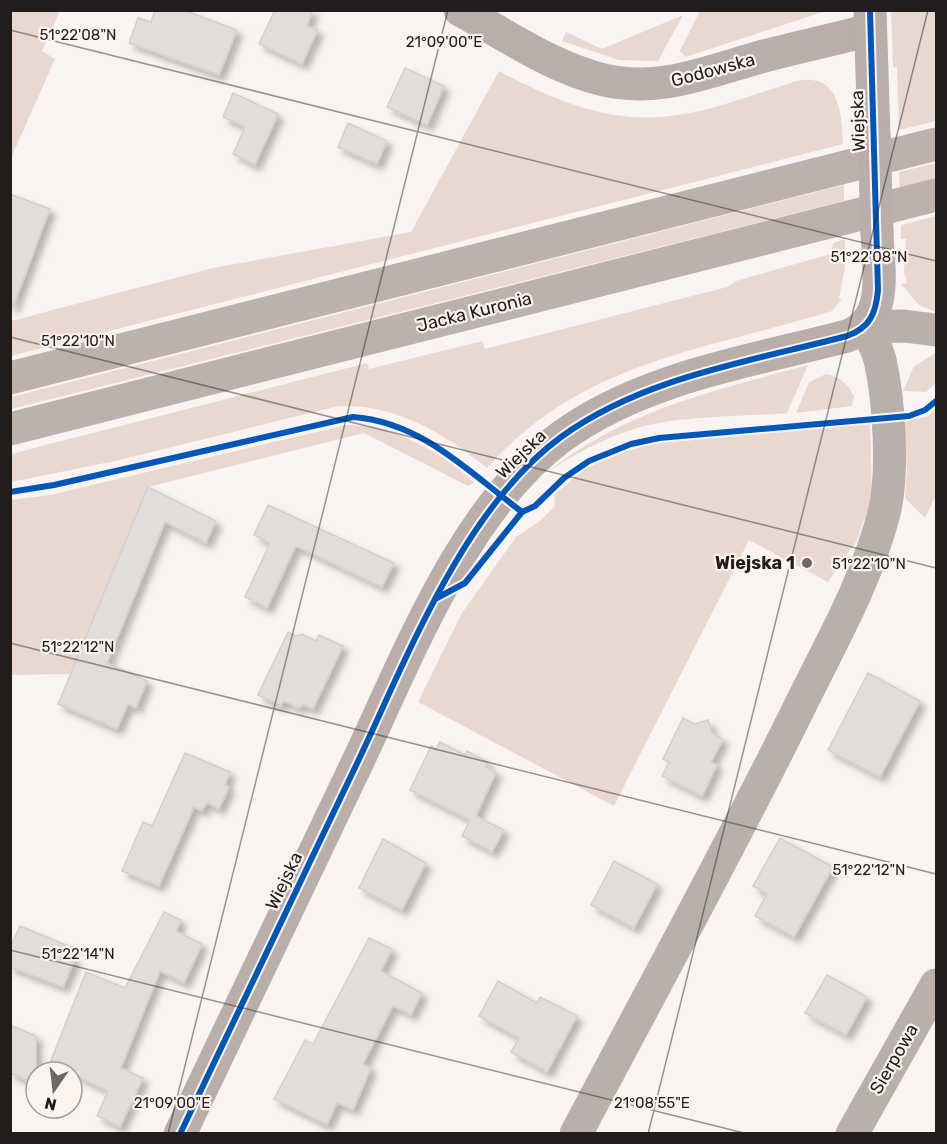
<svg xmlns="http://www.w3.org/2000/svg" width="947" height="1144" font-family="Rubik,sans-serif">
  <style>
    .green { fill: #e8d8d0 }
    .building { fill: #e1dddb; stroke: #d3cfce; stroke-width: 1.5; filter: url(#shadow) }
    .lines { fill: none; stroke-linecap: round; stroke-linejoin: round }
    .street { stroke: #bab0ab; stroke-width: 33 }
    .secondary { stroke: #b9aea9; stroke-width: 33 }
    .primary { stroke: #bdb1ac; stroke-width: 33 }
    .secondary-bridge { stroke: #b9aea9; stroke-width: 33 }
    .cycleway-casing { stroke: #fcf3ef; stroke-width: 10 }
    .cycleway { stroke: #0057b8; stroke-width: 6 }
    .ticks { fill: none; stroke: #201d1c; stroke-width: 1.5; stroke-opacity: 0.45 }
    .poi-dot { fill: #6c6867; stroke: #fcf3ef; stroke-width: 2 }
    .labels { text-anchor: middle; stroke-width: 4.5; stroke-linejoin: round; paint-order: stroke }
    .street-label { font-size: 18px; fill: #201d1c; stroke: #fcf3ef }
    .poi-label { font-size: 18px; font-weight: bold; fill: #201d1c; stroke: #fcf3ef; text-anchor: end }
    .ticks-label { font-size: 15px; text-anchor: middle; fill: #201d1c; stroke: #fcf3ef; stroke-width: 4.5; stroke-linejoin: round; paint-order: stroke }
  </style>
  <defs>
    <filter id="shadow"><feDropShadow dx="5.5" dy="5.5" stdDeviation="3" flood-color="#0004"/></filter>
  </defs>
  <rect width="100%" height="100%" fill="#f9f4f2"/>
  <g class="green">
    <path d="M11,10L60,11L42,51L55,59L11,158Z"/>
    <path d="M700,11V10L826,11L686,57L680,51Z"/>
    <path d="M891,11H936V121L899,130L897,68L893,67Z"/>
    <path d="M683,15L658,61L619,60L562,41L566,32L602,49Z"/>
    <path d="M499,71C550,98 602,121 660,117C706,114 753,94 797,81C839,72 842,113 843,144L11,356V321L213,268L411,232Z"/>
    <path d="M936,163V179L900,188L899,172Z"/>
    <path d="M844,185V201L11,409V397Z"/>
    <path d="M936,216V312L919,305L901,284L907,283L904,272L906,239H901V225Z"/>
    <path d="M845,239V267L839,298L842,299L832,311C703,351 583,360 487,468C444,433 395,404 339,406L115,461L11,482V454L367,363L369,369L482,341L485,349L727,287L736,281L831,254L833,243Z"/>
    <path d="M936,353V383L926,392L903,391L914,366Z"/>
    <path d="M808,365L787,413C740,417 675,415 631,430C600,440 571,456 545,474C626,409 711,392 808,365Z"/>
    <path d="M826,374C840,377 848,384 854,396L852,406L796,413L809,382Z"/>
    <path d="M936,408V495L925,518L905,498L907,471L904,421L927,417Z"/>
    <path d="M870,423L872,498L856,542L828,582L749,540L614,806L418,702L462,613L516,537L540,521L555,506L554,495L578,474L602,460L649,444Z"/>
    <path d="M346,425C394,425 439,451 474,482L468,486L364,433L148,487L70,674L11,675L10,500L50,495Z"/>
  </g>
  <g class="building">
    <path d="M155,10H184L237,30L219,75L129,43L138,18L151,22Z"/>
    <path d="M275,10H313L307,26L318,30L302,64L259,44Z"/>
    <path d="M405,68L444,86L427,125L387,107Z"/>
    <path d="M233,93L278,114L255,165L233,154L245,127L223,117Z"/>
    <path d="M348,123L387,141L377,164L338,147Z"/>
    <path d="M10,194L50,209L13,307H10Z"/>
    <path d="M148,487L216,521L206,543L165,522L107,663L147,681L136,708L128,704L117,729L58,704Z"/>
    <path d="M268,505L394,563L382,587L296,546L267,608L245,597L270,543L254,535Z"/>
    <path d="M288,632L296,636L302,634L316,641L319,635L343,646L313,709L304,705L298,708L284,701L281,706L258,695Z"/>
    <path d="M868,673L920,701L880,777L828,750Z"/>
    <path d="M683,718L694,724L708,720L712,733L723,739L711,762L717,765L702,796L662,776L669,762L663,759Z"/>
    <path d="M440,742L465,755L467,751L488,762L486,767L496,772L476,816L504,830L492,852L462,836L470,820L410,790L431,746L436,749Z"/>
    <path d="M185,753L230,772L225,785L229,787L219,809L207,803L202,811L194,807L159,886L122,871L143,822L152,826Z"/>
    <path d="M780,838L833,867L794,937L755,916L767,894L753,886Z"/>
    <path d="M383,839L426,863L402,910L359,888Z"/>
    <path d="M614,861L657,884L634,928L591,905Z"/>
    <path d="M164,912L181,920L176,931L202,944L184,983L160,971L121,1068L143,1078L120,1127L97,1116L108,1091L50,1063L86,972L125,988Z"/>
    <path d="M20,926L73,948L69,956L75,959L63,987L10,967V948Z"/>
    <path d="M369,938L392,949L381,971L422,993L411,1015L393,1006L363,1064L371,1068L353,1110L337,1103L327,1125L274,1099L305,1040L313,1044Z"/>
    <path d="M827,975L867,997L846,1035L805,1013Z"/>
    <path d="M498,981L537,1003L540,997L577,1016L547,1072L511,1052L519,1038L479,1016Z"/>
    <path d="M10,1025L36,1036V1084L10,1073Z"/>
  </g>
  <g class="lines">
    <g class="street">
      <path d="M576,1134C650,993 727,854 797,712C828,648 866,584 884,513C894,474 889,400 880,360C877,348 871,338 865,327L904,326L936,330"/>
      <path d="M852,1134L936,985"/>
    </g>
    <g class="secondary">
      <path d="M460,10C506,35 553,68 604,80C661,93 709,71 764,56C799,47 835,39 870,30"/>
      <path d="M870,10L874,136"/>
      <path d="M180,1134C237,1015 294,896 350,778C404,667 460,511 561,437C643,377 752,361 847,336C890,321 878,267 877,232"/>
    </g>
    <g class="primary">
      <path d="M10,378L936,144"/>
      <path d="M10,429L936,195"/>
    </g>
    <path class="secondary-bridge" d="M874,136L877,232"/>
    <defs>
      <g id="cycleway">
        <path d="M10,492L54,485L353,417C422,422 470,473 522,512"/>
        <path d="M437,598L465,583L522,512L535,506L564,478L589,461L631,444L659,438L909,416L925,410L936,401"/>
        <path d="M180,1134C237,1015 294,896 350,778C404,667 460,511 561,437C643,377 752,361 847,336C870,328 876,313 878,290L870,10"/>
      </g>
    </defs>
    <use href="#cycleway" class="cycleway-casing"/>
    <use href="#cycleway" class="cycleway"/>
  </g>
  <path class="ticks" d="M10,30L936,261M10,337L936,568M10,643L936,874M10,950L748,1134M168,1134L448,10M648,1134L928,10"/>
  <circle class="poi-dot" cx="807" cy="563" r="6"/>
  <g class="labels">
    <g class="street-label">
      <text transform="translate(713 70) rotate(-15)" y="6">Godowska</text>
      <text transform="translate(858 121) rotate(-92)" y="6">Wiejska</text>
      <text transform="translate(474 312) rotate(-14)" y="6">Jacka Kuronia</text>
      <text transform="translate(521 454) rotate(-44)" y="6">Wiejska</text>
      <text transform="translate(284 881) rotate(-64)" y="6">Wiejska</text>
      <text transform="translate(894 1059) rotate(-60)" y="6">Sierpowa</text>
    </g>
    <g class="poi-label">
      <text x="795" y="569">Wiejska 1</text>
    </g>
  </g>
  <g class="ticks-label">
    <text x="78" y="40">51°22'08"N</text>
    <text x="444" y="47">21°09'00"E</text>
    <text x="869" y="262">51°22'08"N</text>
    <text x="78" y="346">51°22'10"N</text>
    <text x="869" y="569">51°22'10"N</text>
    <text x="78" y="652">51°22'12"N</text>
    <text x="869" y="875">51°22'12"N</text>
    <text x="78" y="959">51°22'14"N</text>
    <text x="172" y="1108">21°09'00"E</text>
    <text x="652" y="1108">21°08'55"E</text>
  </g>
  <rect width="947" height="1144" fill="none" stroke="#201d1c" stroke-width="24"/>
  <g transform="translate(54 1090) rotate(194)"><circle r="28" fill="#fcf3ef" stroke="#a49d9b" stroke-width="1.5"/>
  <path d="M0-4.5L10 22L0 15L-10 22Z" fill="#6c6867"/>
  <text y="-9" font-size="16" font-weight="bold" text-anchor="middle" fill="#201d1c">N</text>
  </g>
</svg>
